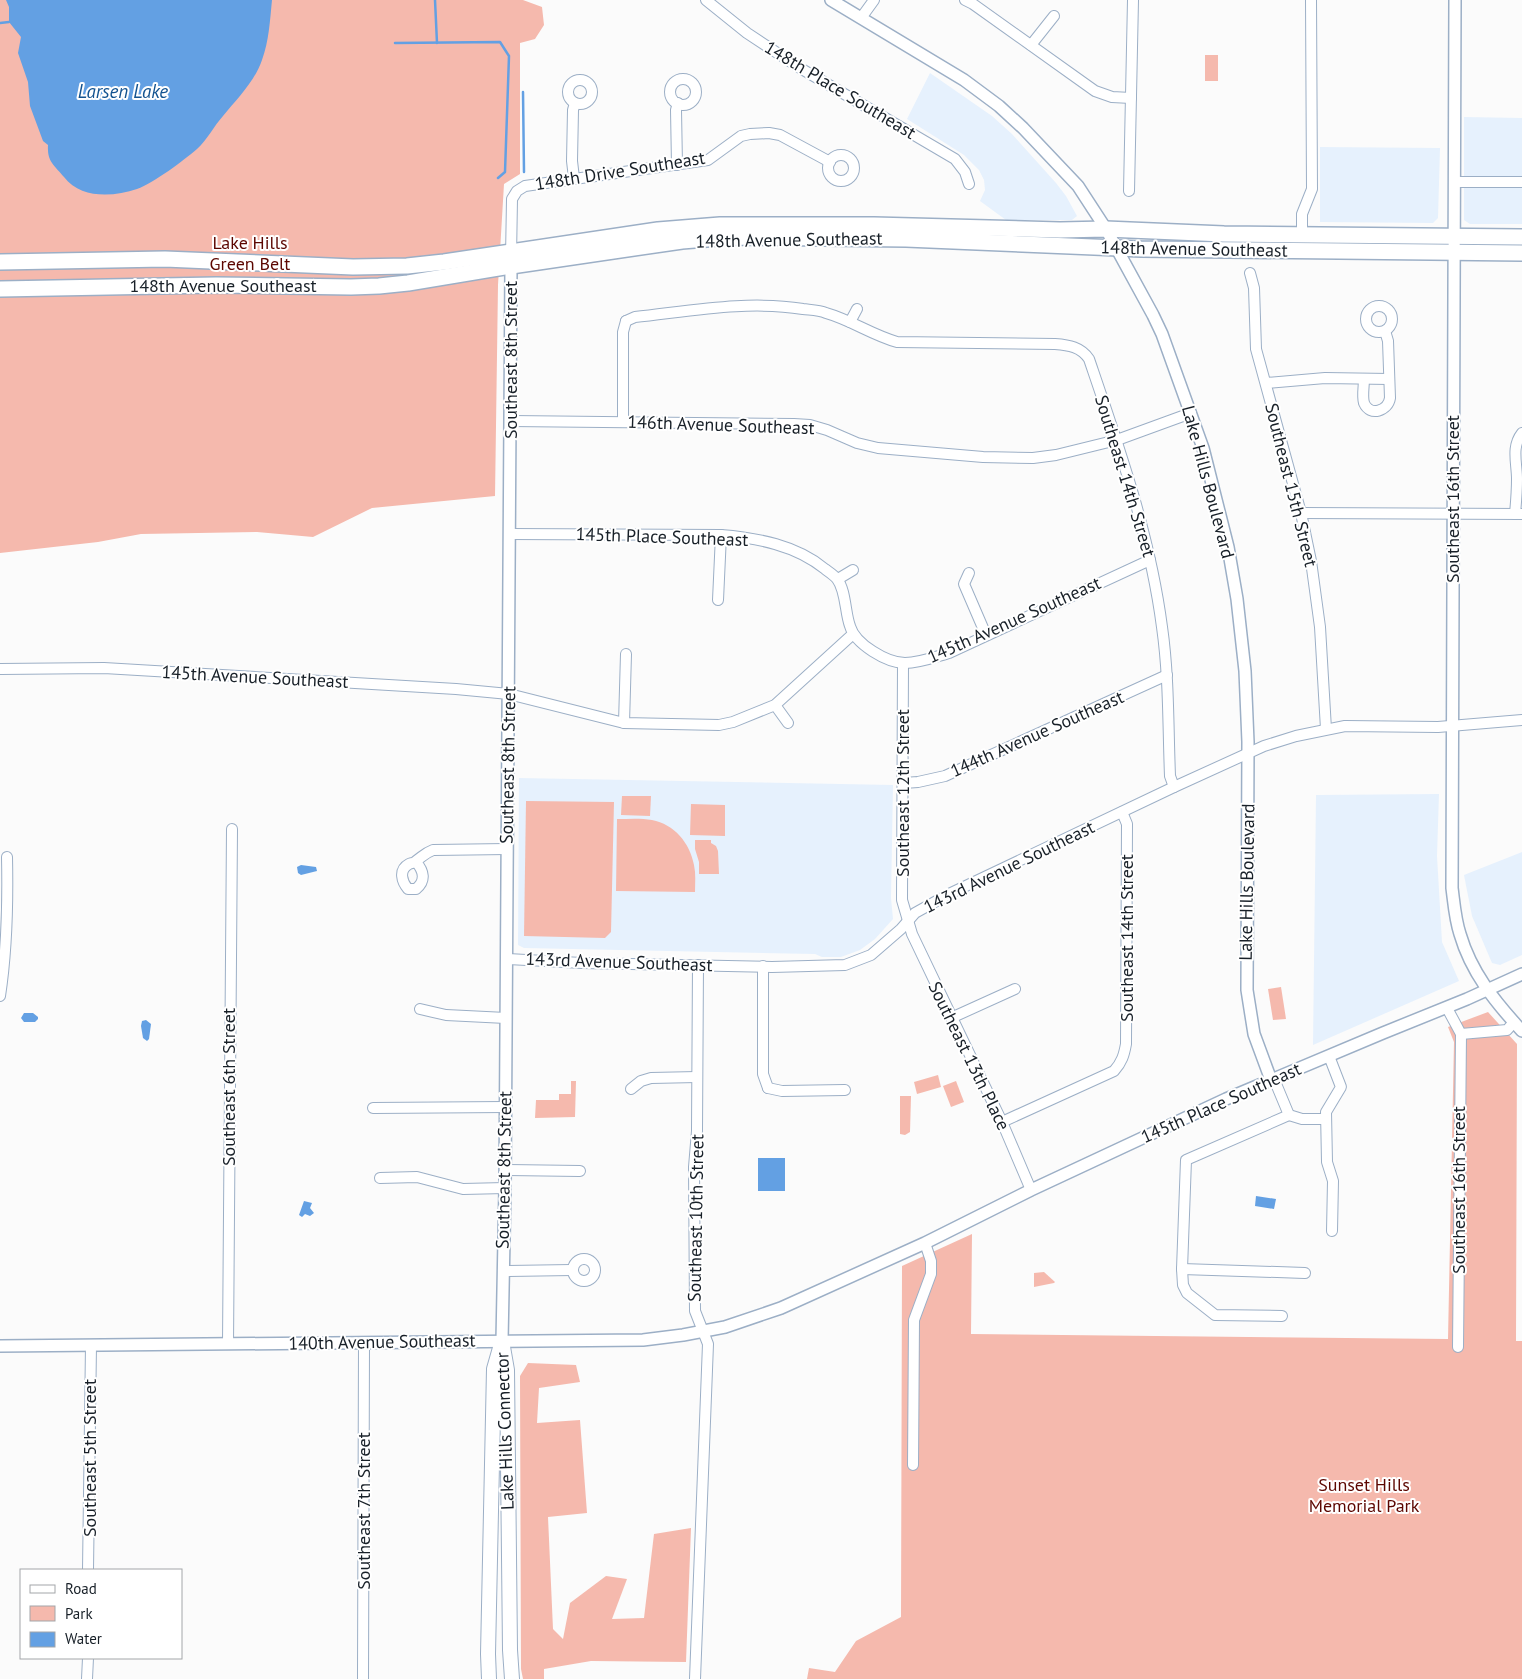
<svg xmlns="http://www.w3.org/2000/svg" width="1522" height="1679" font-family="'PT Sans',sans-serif">
  <style>
    .built { fill: #e6f1fd }
    .green { fill: #f5b9ad }
    .water { fill: #63a0e3 }
    .lines { fill: none; stroke-linecap: round; stroke-linejoin: round }
    .stream { stroke: #63a0e3; stroke-width: 2.5 }
    .minor-casing { stroke: #9cafc6; stroke-width: 12 }
    .tertiary-casing { stroke: #9cafc6; stroke-width: 14 }
    .secondary-casing { stroke: #9cafc6; stroke-width: 16 }
    .primary-casing { stroke: #9cafc6; stroke-width: 18 }
    .minor { stroke: #fff; stroke-width: 10 }
    .tertiary { stroke: #fff; stroke-width: 11 }
    .secondary { stroke: #fff; stroke-width: 14 }
    .primary { stroke: #fff; stroke-width: 15 }
    .labels { text-anchor: middle; stroke-width: 4; stroke-linejoin: round; paint-order: stroke }
    .street-label { font-size: 18px; fill: #182028; stroke: #fff }
    .park-label { font-size: 18px; fill: #5c0600; stroke: #fff }
    .water-label { font-size: 19px; font-style: italic; fill: #135390; stroke: #fff }
  </style>
  <rect width="100%" height="100%" fill="#fbfbfb"/>
  <g class="built">
    <path d="M930,73L992,116L1012,134L1056,183L1066,196L1077,216L1072,220H1006L980,201L985,190L984,180L979,170L964,155L907,119Z"/>
    <path d="M1464,117L1522,118V224H1470L1464,220Z"/>
    <path d="M1320,147L1440,148L1438,218L1433,223L1320,222Z"/>
    <path d="M519,778L893,785L891,898L893,919L875,939L860,950L841,957H822L815,954L524,948L518,945Z"/>
    <path d="M1439,794L1437,856L1442,942L1459,981L1313,1045L1316,795Z"/>
    <path d="M1522,852V955L1500,965L1492,963L1472,916L1464,875Z"/>
  </g>
  <g class="green">
    <path d="M0,0H523L542,7L544,25L535,39L520,43V174L504,184L498,285L495,496L372,508L313,537L257,532L141,534L98,542L0,553Z"/>
    <rect x="1205" y="55" width="13" height="26"/>
    <path d="M622,796H651L650,816L621,815Z"/>
    <path d="M526,801L614,802L611,932L605,938L524,936Z"/>
    <path d="M691,804L725,805V836L690,835Z"/>
    <path d="M617,819C628,819 641,818 652,820C674,824 690,843 694,865C696,874 695,883 695,892L616,891Z"/>
    <path d="M695,840H711V843L716,846L718,851L719,874H699V862L695,849Z"/>
    <path d="M1281,987L1286,1019L1273,1020L1268,989Z"/>
    <path d="M1488,1012L1517,1044L1516,1341H1522V1679H807L809,1668L835,1672L856,1641L901,1617L902,1266L972,1234L971,1334L1448,1339L1454,1042L1448,1027Z"/>
    <path d="M938,1075L941,1087L917,1094L914,1082Z"/>
    <path d="M571,1081H576L575,1117L535,1118L536,1100H559V1094H571Z"/>
    <path d="M956,1081L964,1102L951,1107L943,1086Z"/>
    <path d="M900,1096H911L910,1132L905,1135L900,1134Z"/>
    <path d="M1044,1272L1055,1282L1054,1283L1034,1287V1273Z"/>
    <path d="M528,1363L576,1365L580,1382L539,1388L537,1423L580,1420L587,1513L548,1517L553,1629L563,1639L570,1603L606,1576L627,1579L612,1619L644,1618L654,1534L691,1528L686,1662L591,1661L544,1669V1679H523L521,1669L520,1376Z"/>
  </g>
  <g class="water">
    <path d="M6,0H272C270,20 269,41 262,60C255,81 237,99 223,116C214,126 207,140 197,149C184,160 154,183 137,189C113,197 81,199 64,177C54,165 47,162 48,145L43,141L30,106L28,82L18,53L21,37L9,22V7Z"/>
    <path d="M301,865L316,867L317,871L301,875L298,873L297,867Z"/>
    <path d="M24,1013H33L38,1017V1019L35,1022H24L21,1018Z"/>
    <path d="M146,1020L151,1024L149,1039L147,1041L143,1038L141,1026L142,1021Z"/>
    <rect x="758" y="1158" width="27" height="33"/>
    <path d="M1256,1196L1276,1199L1274,1209L1255,1206Z"/>
    <path d="M304,1201L312,1203L310,1208L314,1213L310,1216L305,1214L302,1217L299,1215Z"/>
  </g>
  <g class="lines">
    <g class="stream">
      <path d="M435,0L437,43"/>
      <path d="M0,23L9,22"/>
      <path d="M395,43L500,42L509,56L505,172L498,178"/>
      <path d="M523,92L524,172"/>
    </g>
    <defs>
      <g id="minor">
        <path d="M706,0L747,33L800,68L955,159L965,172L969,184"/>
        <path d="M965,0L973,4L1095,91L1112,97L1131,98"/>
        <path d="M861,18L874,0"/>
        <path d="M1031,45L1054,16"/>
        <circle cx="683" cy="92" r="13"/>
        <circle cx="580" cy="92" r="12"/>
        <circle cx="841" cy="168" r="13"/>
        <path d="M677,165L676,110L678,103"/>
        <path d="M574,178L572,161L573,110L575,103"/>
        <path d="M1454,182H1522"/>
        <path d="M1129,191L1133,0"/>
        <path d="M1302,235V214L1312,189L1311,0"/>
        <path d="M511,257L512,199L517,191L525,186L708,160L741,136L750,134L769,133L780,135L830,162"/>
        <path d="M1250,273L1254,288L1256,349L1301,513L1311,561L1320,627L1326,729"/>
        <circle cx="1379" cy="319" r="13"/>
        <path d="M626,321L635,317C691,311 747,300 803,309C811,310 819,310 826,313C851,320 872,335 897,342L1055,344C1069,345 1081,347 1089,359C1119,447 1150,535 1162,627C1169,676 1168,726 1170,776L1174,787"/>
        <path d="M850,322L857,309"/>
        <path d="M1364,379C1364,386 1362,396 1364,403C1370,417 1388,411 1390,398L1388,341L1385,331"/>
        <path d="M1266,383L1325,378L1389,379"/>
        <path d="M511,421L794,424L810,425L827,430L857,443L878,448L983,457L1033,458L1056,455L1117,440L1191,413"/>
        <path d="M623,422V332L626,321"/>
        <path d="M1301,513L1522,514"/>
        <path d="M1515,514C1516,503 1517,491 1517,479C1517,463 1511,447 1522,433"/>
        <path d="M510,534L721,535C757,538 796,545 825,569C829,572 834,575 837,579C846,590 845,613 850,626C855,644 887,663 905,663C920,663 935,657 949,653L1150,560"/>
        <path d="M969,573L964,584L986,635"/>
        <path d="M838,579L853,570"/>
        <path d="M718,600L721,535"/>
        <path d="M903,663L902,900L912,934L1002,1122L1031,1190"/>
        <path d="M0,669L104,668L456,689L509,694L624,723L719,725L733,722L775,705L853,634"/>
        <path d="M775,705L788,723"/>
        <path d="M624,723L626,654"/>
        <path d="M904,783L918,782L945,776L1167,675"/>
        <path d="M416,862C424,871 426,881 416,889H408C402,882 398,870 409,864C411,863 415,863 416,861C423,856 425,853 433,850L507,849"/>
        <path d="M506,959L582,963L772,967L845,965L871,955L901,929L915,913L949,894L1174,787L1264,746L1296,736L1345,726L1438,727L1522,720"/>
        <path d="M763,966V1074L768,1088"/>
        <path d="M0,996C7,950 8,903 7,857"/>
        <path d="M1447,1008L1461,1034L1507,1030L1514,1022"/>
        <path d="M420,1009L446,1015L506,1018"/>
        <path d="M951,1018L1015,989"/>
        <path d="M1329,1056L1341,1087L1326,1112L1327,1162L1333,1181L1332,1231"/>
        <path d="M1274,1079L1289,1115L1186,1160L1182,1269L1183,1285L1187,1293L1215,1315L1282,1316"/>
        <path d="M768,1088L782,1091L845,1090"/>
        <path d="M631,1089L641,1081L651,1078L697,1077"/>
        <path d="M373,1108L505,1107"/>
        <path d="M1289,1115L1302,1119H1326"/>
        <path d="M1002,1122L1114,1071C1122,1062 1124,1055 1126,1044L1127,824L1122,812"/>
        <path d="M505,1170L580,1171"/>
        <path d="M380,1178L417,1177L463,1189L505,1188"/>
        <circle cx="584" cy="1270" r="11"/>
        <path d="M1182,1269L1305,1273"/>
        <path d="M503,1271L572,1270"/>
        <path d="M228,1344L232,829"/>
        <path d="M1458,1347L1461,1034"/>
        <path d="M913,1465L914,1320L931,1274V1261L925,1243"/>
        <path d="M88,1570L91,1345"/>
        <path d="M87,1679L88,1658"/>
        <path d="M363,1679L364,1342"/>
        <path d="M695,1679L708,1344L695,1311L694,1167L697,1131L698,965"/>
      </g>
      <g id="tertiary">
        <path d="M831,0L964,80L999,106L1023,128L1078,186L1106,229L1153,315L1162,334L1203,448L1228,547L1237,599L1245,671L1248,742L1247,990L1254,1034L1271,1080"/>
        <path d="M1455,0L1452,888C1454,903 1455,919 1460,934C1471,972 1495,1002 1522,1031"/>
        <path d="M502,1341L505,1188L511,266"/>
        <path d="M0,1346L643,1340L683,1335L725,1327L781,1308L925,1243L1031,1190L1226,1099L1383,1033L1467,999L1522,974"/>
      </g>
      <g id="secondary">
        <path d="M503,1347L507,1370L510,1650L512,1679"/>
        <path d="M489,1679L488,1654L494,1369L502,1341"/>
      </g>
      <g id="primary">
        <path d="M0,262L165,259L353,267L407,266L444,262L658,230L720,225H874L1060,230L1106,229L1224,234L1522,237"/>
        <path d="M0,289L216,285L351,287L379,286L408,283L511,266L682,241L732,237L906,239L1141,249L1522,253"/>
      </g>
    </defs>
    <use href="#minor" class="minor-casing"/>
    <use href="#tertiary" class="tertiary-casing"/>
    <use href="#secondary" class="secondary-casing"/>
    <use href="#primary" class="primary-casing"/>
    <use href="#minor" class="minor"/>
    <use href="#tertiary" class="tertiary"/>
    <use href="#secondary" class="secondary"/>
    <use href="#primary" class="primary"/>
  </g>
  <g class="labels">
    <g class="street-label">
      <text transform="translate(840 90) rotate(31)" y="6">148th Place Southeast</text>
      <text transform="translate(620 171) rotate(-9)" y="6">148th Drive Southeast</text>
      <text transform="translate(789 240) rotate(-1)" y="6">148th Avenue Southeast</text>
      <text transform="translate(1194 249) rotate(1)" y="6">148th Avenue Southeast</text>
      <text x="223" y="292">148th Avenue Southeast</text>
      <text transform="translate(511 360) rotate(-90)" y="6">Southeast 8th Street</text>
      <text transform="translate(721 425) rotate(2)" y="6">146th Avenue Southeast</text>
      <text transform="translate(1125 476) rotate(73)" y="6">Southeast 14th Street</text>
      <text transform="translate(1208 482) rotate(75)" y="6">Lake Hills Boulevard</text>
      <text transform="translate(1291 485) rotate(76)" y="6">Southeast 15th Street</text>
      <text transform="translate(1453 499) rotate(-90)" y="6">Southeast 16th Street</text>
      <text transform="translate(662 537) rotate(2)" y="6">145th Place Southeast</text>
      <text transform="translate(1014 620) rotate(-24)" y="6">145th Avenue Southeast</text>
      <text transform="translate(255 677) rotate(3)" y="6">145th Avenue Southeast</text>
      <text transform="translate(1037 734) rotate(-24)" y="6">144th Avenue Southeast</text>
      <text transform="translate(508 765) rotate(-89)" y="6">Southeast 8th Street</text>
      <text transform="translate(903 793) rotate(-90)" y="6">Southeast 12th Street</text>
      <text transform="translate(1009 867) rotate(-26)" y="6">143rd Avenue Southeast</text>
      <text transform="translate(1247 882) rotate(-89)" y="6">Lake Hills Boulevard</text>
      <text transform="translate(1127 938) rotate(-90)" y="6">Southeast 14th Street</text>
      <text transform="translate(619 962) rotate(2)" y="6">143rd Avenue Southeast</text>
      <text transform="translate(969 1056) rotate(64)" y="6">Southeast 13th Place</text>
      <text transform="translate(229 1087) rotate(-90)" y="6">Southeast 6th Street</text>
      <text transform="translate(1221 1103) rotate(-24)" y="6">145th Place Southeast</text>
      <text transform="translate(504 1170) rotate(-89)" y="6">Southeast 8th Street</text>
      <text transform="translate(1459 1190) rotate(-90)" y="6">Southeast 16th Street</text>
      <text transform="translate(696 1218) rotate(-89)" y="6">Southeast 10th Street</text>
      <text transform="translate(382 1342) rotate(-1)" y="6">140th Avenue Southeast</text>
      <text transform="translate(505 1431) rotate(-92)" y="6">Lake Hills Connector</text>
      <text transform="translate(90 1458) rotate(-90)" y="6">Southeast 5th Street</text>
      <text transform="translate(364 1511) rotate(-90)" y="6">Southeast 7th Street</text>
    </g>
    <g class="park-label">
      <text x="250" y="249">Lake Hills<tspan x="250" dy="21">Green Belt</tspan></text>
      <text x="1364" y="1491">Sunset Hills<tspan x="1364" dy="21">Memorial Park</tspan></text>
    </g>
    <g class="water-label">
      <text x="123" y="98">Larsen Lake</text>
    </g>
  </g>
  <rect x="20" y="1569" width="162" height="90" fill="#ffffff" stroke="#a3a6a9"/>
  <rect x="30" y="1585" width="25" height="8" fill="#ffffff" stroke="#a3a6a9"/>
  <text x="65" y="1594" font-size="15" fill="#182028">Road</text>
  <rect x="30" y="1606" width="25" height="15" fill="#f5b9ad" stroke="#a3a6a9"/>
  <text x="65" y="1619" font-size="15" fill="#182028">Park</text>
  <rect x="30" y="1632" width="25" height="15" fill="#63a0e3" stroke="#a3a6a9"/>
  <text x="65" y="1644" font-size="15" fill="#182028">Water</text>
</svg>
